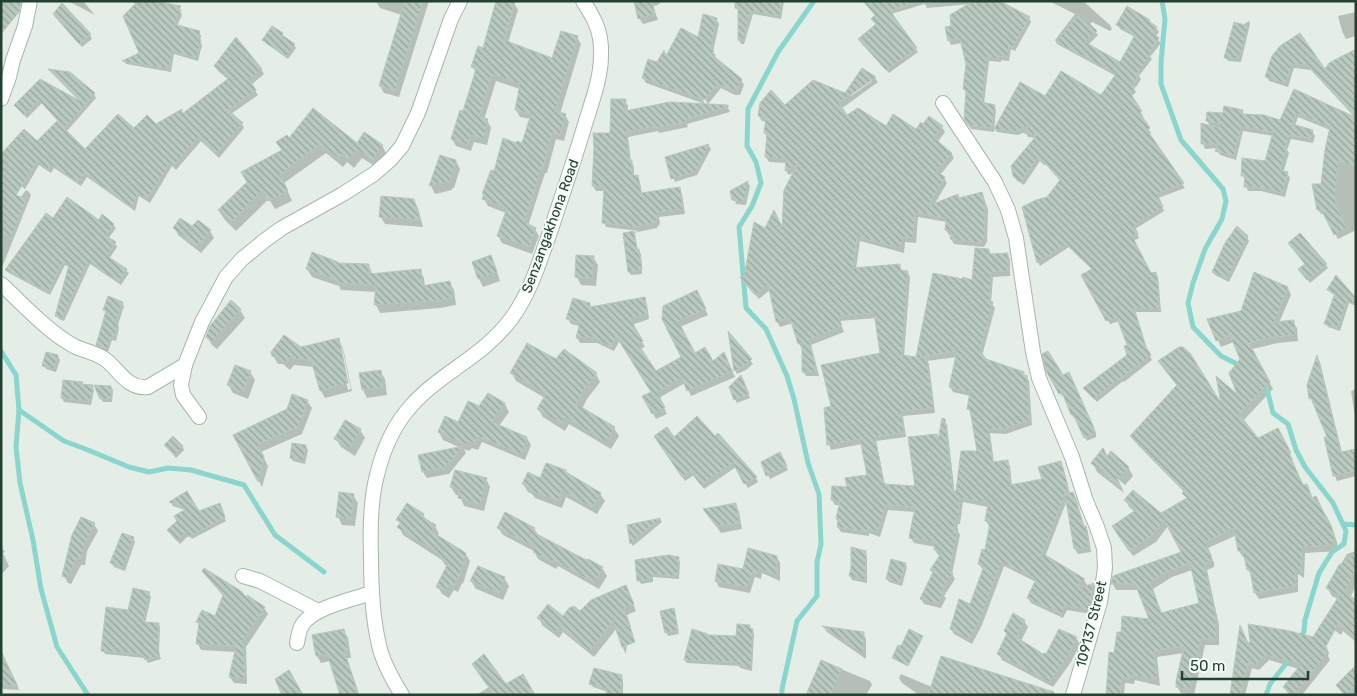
<svg xmlns="http://www.w3.org/2000/svg" width="1357" height="696" font-family="Rubik,sans-serif">
  <style>
    .shadow { fill: #0003; fill-rule: evenodd }
    .lines { fill: none; stroke-linecap: round; stroke-linejoin: round }
    .stream { stroke: #8ad5cc; stroke-width: 5 }
    .building { fill: url(#building-back-hatch); stroke: #b6c8bb; fill-rule: evenodd }
    .street-casing { stroke: #a6b7ac; stroke-width: 16 }
    .street { stroke: #fff; stroke-width: 14 }
    .labels { text-anchor: middle; stroke-width: 4; stroke-linejoin: round; paint-order: stroke }
    .street-label { font-size: 14px; fill: #224130; stroke: #f5faf6 }
  </style>
  <defs>
    <pattern id="building-back-hatch" width="6" height="6" patternUnits="userSpaceOnUse" patternTransform="scale(1.25)"><rect width="6" height="6" fill="#b9c9bf"/><path d="M-1 5l2 2M0 0l6 6M5-1l2 2" fill="none" stroke="#96a59c"/></pattern>
  </defs>
  <rect width="100%" height="100%" fill="#e4eee7"/>
  <g class="shadow">
    <path d="M1,1H12L8,10L1,5Z"/>
    <path d="M68,1H83L95,15Z"/>
    <path d="M132,1H147L180,11L182,15L177,26L199,32L201,36L200,41L202,45L198,61L174,54L171,72L126,64L124,61L140,53L141,9Z"/>
    <path d="M376,1H429L399,97L384,93L380,86L402,15L380,8Z"/>
    <path d="M635,1H662L658,5L653,6L658,20L643,24L639,18Z"/>
    <path d="M740,1H784L781,19L753,14L744,44H741L739,40Z"/>
    <path d="M863,1H998L1029,18L1031,22L1015,51L1011,49L1009,61L1001,60V62L989,61L984,104L994,106L996,110L994,132L971,129L965,119L967,93L964,89L967,64L963,43L951,45L949,41L946,28L953,27L972,4L927,8L925,4L891,14L918,52L889,73L862,44L876,25L873,19L882,11L869,8Z"/>
    <path d="M1049,1H1083L1110,25L1112,29L1110,31L1092,22L1089,25L1098,35L1088,45L1121,64L1135,37L1120,29L1118,25L1156,28L1159,32L1155,37L1161,43L1150,57L1152,59L1139,76L1141,79L1136,87L1132,85L1136,92L1131,97L1143,116L1141,117L1151,133L1148,135L1185,188L1158,198L1164,211L1135,229L1139,238L1133,241L1150,274L1155,273L1158,277L1159,287L1161,312H1135L1147,351L1152,360L1124,382L1123,381L1097,402L1084,388L1129,355L1128,346L1120,321L1110,324L1083,276L1093,270L1069,247L1040,266L1038,262L1023,208L1047,198L1061,181L1046,164L1044,165L1040,161L1024,185L1016,180L1014,175L1036,138L1028,137L1025,132L1018,135L997,132L995,129L1046,98L1101,97L1116,76L1057,44L1055,40L1075,14Z"/>
    <path d="M514,3L518,10L508,43L553,60L577,37L581,44L560,114L565,115L569,122L564,141L556,139L547,173H545L528,226L535,229L539,236L532,254L502,243L498,236L506,213L488,206L484,199L485,196L484,194L495,173L517,145L523,144L531,119L520,117L516,110L520,89L496,81L484,120H487L491,128L487,145L474,142L471,151L456,146L452,139L464,113L476,73L473,67Z"/>
    <path d="M1356,12V36L1346,39L1342,31L1338,16Z"/>
    <path d="M57,18L90,35L92,39L82,47Z"/>
    <path d="M716,19L719,24L713,52L716,56L714,58L741,80L744,85L740,95H735L721,88L708,104L702,94L700,96L705,104L646,83L643,78L667,57L699,39Z"/>
    <path d="M1249,21L1250,24L1241,62L1228,61L1226,58L1232,32Z"/>
    <path d="M282,34L284,38L294,45L296,48L288,59L266,43L264,40Z"/>
    <path d="M1281,47L1325,72L1356,118L1311,70L1294,68L1288,87L1269,81L1267,77Z"/>
    <path d="M1,65L5,71L1,84Z"/>
    <path d="M215,66L261,69L264,74L251,85L258,95L231,114L242,124L244,128L219,158L201,141L176,170L172,166L150,203L139,196L135,211L87,177L81,186L54,168L51,173L39,165L25,189L16,182L37,142L85,151L134,129L155,125L181,111L183,114L229,80L218,71Z"/>
    <path d="M862,69L875,78L878,82L841,109L846,116L886,127L916,131L924,125L929,118L942,127L945,132L937,143L951,153L954,158L940,175L944,178L947,183L934,205L982,194L988,209L987,242L984,247L954,244L951,239V235H949L946,230L947,222L918,217L916,243L905,242L904,253L860,241L856,269L900,265L902,272H907L910,277L904,356L917,358L974,281L989,250L991,255L1007,254L1010,259V276L993,277L991,303L995,308L982,356L985,360L1023,373L1029,381L1032,425L1006,434L990,433L994,463L1007,461L1010,466L1012,486L1043,480L1060,462L1063,467L1070,494L1073,493L1076,498L1084,527H1086L1088,532L1091,552L1078,554L1075,549L1067,500L1045,557L1084,580L1088,586L1093,584L1096,589L1091,614L1067,610L1063,618L1031,603L1028,598L1036,582L1004,566L982,625L972,644L954,634L951,629L971,605L984,569H982L979,564L986,552L991,526H989L986,521L988,507L963,502L960,524H958L957,529L960,535L952,574L955,579L944,596L946,598L941,608L924,604L921,599L934,574L932,570L941,555H938L935,550L936,547L914,543L911,538L915,512L888,510L880,537L869,533V536L841,532L838,527L839,522L837,519L840,505H835L832,500L868,476L862,444L831,450L829,445L825,409L833,407L881,354L876,318L840,321L844,332L811,345L819,376H806L803,371L802,349L799,344L793,323L780,327L777,322L770,290L759,299L742,278H745L765,230L783,231L794,172L789,175L786,171L787,163L769,162L766,157L768,139L765,133L767,122L762,121L759,116L785,107L846,95ZM871,79L872,81L851,96V93ZM957,357L950,387L953,392L970,396L969,409L971,414L978,452L955,495L947,425L944,420L939,440L936,435L916,487L885,485L876,441L906,437L903,416L935,413L929,364L927,361Z"/>
    <path d="M52,73L94,94L96,98L67,131L42,103L27,118L18,109L40,80L81,103Z"/>
    <path d="M1295,91L1356,118V230L1338,239L1325,214H1321L1318,210L1314,185H1322L1330,130L1298,117L1295,126L1312,131L1315,136L1313,143L1291,139L1287,150L1289,153L1283,173H1287L1290,178L1285,197L1261,191H1248L1246,186V181L1243,176L1265,163L1274,136L1243,131L1236,160L1220,155L1217,150V148L1205,149L1203,144L1202,124L1211,127L1207,121L1224,114L1242,111L1244,115L1281,122Z"/>
    <path d="M625,101L628,106V111L727,106L730,112L687,124L688,127L659,133L658,131L628,137L631,161L634,167V177H637L640,182L642,194L679,189L682,194L685,214L659,217L660,224L657,227V228L633,233L635,236L638,251L641,254L642,274L631,275L629,272L625,234L639,231L606,227L604,222L605,191H596L593,186L611,134Z"/>
    <path d="M289,140L357,145H382L387,155L378,168L362,158L354,168L347,162L343,167L326,153L284,183L292,201L275,209L269,199L236,231L225,220L219,211L283,151Z"/>
    <path d="M709,146L711,149L697,175L675,182L667,158Z"/>
    <path d="M440,156L456,161L460,169L454,188H452V190L435,194L431,186Z"/>
    <path d="M748,183L750,186L746,205L736,204L732,191Z"/>
    <path d="M26,190L29,192L31,195L1,270V224Z"/>
    <path d="M413,200L418,208L423,227L385,224L380,216Z"/>
    <path d="M54,220L99,221L113,225L116,228L108,239L115,243L117,247L109,259L126,270L129,273L121,285L90,264L64,321L59,319L57,316L69,267L65,265L50,295L9,273L7,270Z"/>
    <path d="M198,222L210,231L214,238L201,253L178,235L175,228H192Z"/>
    <path d="M1247,237L1249,241L1229,282L1215,275L1213,272Z"/>
    <path d="M1289,243L1326,265L1328,268L1310,283L1302,273L1306,265Z"/>
    <path d="M490,257L495,265L500,281L483,287L479,279Z"/>
    <path d="M593,257L598,265L596,286L581,285L576,276Z"/>
    <path d="M338,264L369,266L373,275L420,270L424,278L425,287L449,282L454,290L456,305L440,308L380,313L376,305L377,292L341,290L339,286L312,277L307,269Z"/>
    <path d="M1288,288L1291,295L1279,323L1293,322L1297,328L1298,341L1278,343L1252,349L1273,389L1243,421L1258,440L1281,436L1293,460H1291L1303,487L1307,485L1313,499L1333,531L1337,542L1338,551L1305,553L1304,578L1298,574V592L1259,599L1255,593L1252,576L1248,570L1246,557H1243L1239,551L1237,535L1208,548L1214,563V567L1207,570L1219,625V645H1205L1194,695L1181,693L1177,687L1184,653L1157,657L1160,686L1135,680L1134,684L1125,683L1124,695H1107L1115,654L1122,634L1151,620L1139,590H1116L1113,584L1183,552L1168,526L1156,542L1133,556L1117,533L1135,512L1129,507L1126,500L1161,514L1187,499L1185,493L1135,442L1131,436L1178,386L1159,361L1224,408L1240,398L1242,359L1234,342L1221,347L1209,320L1242,312ZM1192,570L1200,604L1162,614L1153,589L1172,577Z"/>
    <path d="M1329,290L1356,300V306L1349,303L1340,331L1328,327L1326,324L1335,295L1331,293Z"/>
    <path d="M644,298L647,304L649,319L632,325L645,347L640,349L656,373L683,358L663,319L700,298L708,315L680,327L694,354L713,363L727,359L735,377L691,396L685,383L659,398L667,414L656,419L644,396L652,392L620,340L614,351L597,343H580L577,338L580,326L571,324L568,319L589,304L591,308Z"/>
    <path d="M122,303L124,306L118,325L119,328L116,341L112,340L108,352L100,349L97,345L107,313L105,310Z"/>
    <path d="M240,310L245,318L217,349L212,345L207,336Z"/>
    <path d="M730,335L753,364L746,370L737,374L735,370Z"/>
    <path d="M338,340L343,348L352,391L325,398L321,391L314,367L294,365L290,370L283,364H278L273,356L300,348ZM339,347H342L351,389L348,390Z"/>
    <path d="M58,356L60,360L56,372L46,369L44,365Z"/>
    <path d="M1318,358L1320,362L1342,453L1356,450V476L1337,481L1335,476L1326,438L1328,437L1315,403H1313L1311,399L1308,386Z"/>
    <path d="M556,361L596,374L600,382L587,399L582,409L614,428L619,436L611,449L569,424L565,431L543,417L538,409L545,398L516,381L512,373Z"/>
    <path d="M380,371L385,379L387,395L367,398L363,390Z"/>
    <path d="M1048,371L1063,377H1070L1096,433V437L1087,441L1076,417L1074,418L1072,415L1064,395L1062,396Z"/>
    <path d="M250,372L255,380L248,399L233,393L228,385Z"/>
    <path d="M743,380L750,398L737,403L735,399Z"/>
    <path d="M82,383L83,386H92L94,390L91,405L64,402L62,398Z"/>
    <path d="M111,387L113,390L112,402H103L101,398Z"/>
    <path d="M1356,389V423L1351,391Z"/>
    <path d="M488,395L505,404L509,412L499,426L527,438L531,445L525,460L482,442L478,450L472,448L469,451L464,449L466,453L449,474L427,478L423,472L420,456L461,448L443,440L439,432L459,424L480,408Z"/>
    <path d="M307,401L312,408L302,434L261,452L268,466L262,487L235,436Z"/>
    <path d="M360,430L365,438L355,456L341,447L336,439Z"/>
    <path d="M718,435L756,478L758,482L748,488L736,467L704,489L694,475L685,481L658,441L674,439L715,438Z"/>
    <path d="M165,445L182,446L184,450L176,458Z"/>
    <path d="M306,446L308,450L305,464L293,461L291,458Z"/>
    <path d="M779,454L788,470L770,479L762,463Z"/>
    <path d="M1107,457L1128,467L1133,476L1125,485L1117,478L1124,493L1097,472L1093,463Z"/>
    <path d="M567,474L600,494L605,501L597,514L566,497L562,508L535,498L532,494L528,492L523,484Z"/>
    <path d="M486,479L490,487L484,511L464,506L460,496L456,495L451,487Z"/>
    <path d="M353,495L358,503L355,526L342,525L338,517Z"/>
    <path d="M171,503L198,513L221,508L226,521L192,539L189,535L180,544L171,534L185,510L173,506Z"/>
    <path d="M735,504L739,511L742,529L721,533L709,516Z"/>
    <path d="M423,515L427,521L435,526L439,534L437,536L465,553L470,561L463,584L462,583L458,592L454,590L449,598L442,594L438,587L447,567L445,565L442,560L403,535L399,527L401,525L398,520Z"/>
    <path d="M660,519L662,522L633,546L631,543L628,526Z"/>
    <path d="M94,524L98,531L87,551L85,565H81L71,584L68,583L64,576Z"/>
    <path d="M498,528L534,529L539,536L602,568L607,576L599,589L558,566L556,569L538,559L534,551L503,535Z"/>
    <path d="M133,538L135,542L125,571L114,567L112,563Z"/>
    <path d="M1,546L5,552L3,553L9,566L1,575Z"/>
    <path d="M1356,551V586L1350,598L1356,601V642L1343,631L1341,635L1330,627L1338,599L1332,596L1327,588L1347,554Z"/>
    <path d="M865,553L867,556V583L852,580L850,576Z"/>
    <path d="M777,557L780,563V581L762,573L761,579L755,577L750,593L719,587L716,581L719,566L744,570Z"/>
    <path d="M678,558L680,562L679,579L653,577V582L641,584L639,580Z"/>
    <path d="M905,564L907,567L902,586L889,582L887,579Z"/>
    <path d="M203,572L248,602L264,608L268,614L246,647L247,684L234,683L230,677L236,652L201,650L198,644L200,626L198,622L216,618L224,596L207,577Z"/>
    <path d="M504,578L509,586L503,600L476,589L471,581Z"/>
    <path d="M149,593L151,597L145,623L158,624L160,627L159,654L161,659L148,663L145,658L105,654L103,650L129,611Z"/>
    <path d="M629,593L636,611L627,615L631,627H628L626,654L623,648L617,628L594,657L563,632L559,638L542,625L539,618H563Z"/>
    <path d="M673,609L675,613L679,634L668,636L666,632Z"/>
    <path d="M1024,621L1028,627L1021,641L1044,655L1047,656L1076,638L1080,644L1071,662L1053,687L1002,660L999,654L1007,635L1005,631Z"/>
    <path d="M749,627L754,634L752,671L740,668L739,666L687,663L685,660L708,636L737,637Z"/>
    <path d="M824,627L863,633L866,639V659L827,632Z"/>
    <path d="M344,631L348,638L351,658H347L359,695H342L330,661L321,663L317,656L313,636Z"/>
    <path d="M1248,644L1326,646L1329,653L1328,656L1330,660L1302,695H1289L1284,687L1299,669L1269,660L1259,670L1252,668L1245,695H1232Z"/>
    <path d="M4,658L19,690L3,689L1,685Z"/>
    <path d="M821,661L870,681L872,685L866,695H808Z"/>
    <path d="M901,674L932,687L1047,695H919L902,683L899,678Z"/>
    <path d="M621,677L623,680V695H608V692L593,687L591,684Z"/>
    <path d="M1356,678V695H1344L1337,685Z"/>
    <path d="M505,686L533,695H476L489,687Z"/>
  </g>
  <g class="lines">
    <g class="stream">
      <path d="M1162,1L1165,19L1161,62V84L1181,140L1223,189L1226,201L1222,219L1205,249L1193,283L1188,303L1193,327L1221,356L1241,366"/>
      <path d="M1,351L16,375L19,410L16,447L20,483L33,540L41,589L57,647L88,695"/>
      <path d="M1260,383L1267,389L1273,413L1288,424L1296,450L1305,467L1333,503L1346,531L1344,544L1332,552L1319,573L1305,620L1304,631L1300,640"/>
      <path d="M19,410L64,441L88,450L129,467L149,472L168,468L191,470L244,485L275,535L324,572"/>
      <path d="M1343,524L1356,525"/>
      <path d="M782,695V689L797,621L817,596V562L821,544L819,494L808,463L794,399L787,376L766,329L746,308L739,227L752,206L761,183L756,162L747,146L748,109L778,52L814,1"/>
      <path d="M1266,695L1270,684L1292,656"/>
    </g>
  </g>
  <g class="building">
    <path d="M8,1H21L19,12L1,34V10Z"/>
    <path d="M138,1H154L181,6L179,9L181,10L174,24L200,31L198,40H201L196,58L172,51L169,69L122,61L139,53L123,16Z"/>
    <path d="M405,1H423L395,91L379,86Z"/>
    <path d="M496,1H515L504,40L552,58L561,31L578,36L555,111L566,114L560,135L552,133L543,167L542,166L524,222L536,228L529,247L497,236L507,208L482,199L484,194H482L491,170L494,171L503,138L516,143L517,141L522,143L531,114L515,110L520,84L492,74L479,117L488,119L483,139L471,135L468,145L451,139L460,110L463,111L476,69L471,67L478,46L483,48Z"/>
    <path d="M634,1H652L655,14L638,19Z"/>
    <path d="M735,1H782L779,16L751,11L743,41L738,40V9L735,8Z"/>
    <path d="M863,1H911V4L890,11L917,48L886,70L858,39L876,24L871,19L875,15Z"/>
    <path d="M973,1H1000L1030,17L1012,48L1009,46L1008,57L999,56V59L987,57L982,102L995,105L992,128L968,125L964,119L966,90L963,89L966,64L960,39L948,41L945,27L951,26L950,15Z"/>
    <path d="M62,3L91,34L79,44L53,14Z"/>
    <path d="M1127,6L1150,20L1149,21L1157,27L1153,33L1159,38L1149,53L1151,54L1137,73L1139,74L1134,84L1130,82L1129,83L1135,87L1130,93L1142,111L1140,113L1150,128L1147,130L1184,183L1157,194L1163,207L1134,225L1138,234L1132,236L1151,273L1156,272L1158,282L1159,309L1134,308L1146,347L1151,355L1121,378H1120L1094,399L1083,388L1127,355L1124,346L1127,345L1117,318L1106,321L1081,275L1092,269L1066,244L1037,263L1022,207L1036,200L1047,197L1060,180L1043,161L1042,162L1037,158L1021,182L1013,176L1011,166L1037,135L1024,133L1030,125L1015,132L994,129L1020,82L1045,96L1061,71L1101,95L1116,74L1056,42L1079,14L1097,31L1085,42L1120,62L1135,35L1116,25Z"/>
    <path d="M703,14L717,18L711,48L714,51L711,54L742,79L737,90H732L718,84L704,100L642,78L648,59L657,62L664,50L666,56L681,28L698,37Z"/>
    <path d="M1234,22L1248,26L1239,59L1224,58Z"/>
    <path d="M272,26L283,33L282,35L295,44L286,57L262,40Z"/>
    <path d="M1300,33L1325,69L1329,63L1356,49V166L1338,161L1335,193L1336,205L1347,228L1334,235L1321,209L1317,210L1312,184H1321L1325,150L1330,127L1296,113L1292,124L1313,130L1311,138L1289,135L1285,146L1287,147L1280,170L1288,172L1282,193L1257,187H1244L1245,176H1241L1242,158L1265,161L1273,132L1241,127L1234,156L1215,151L1218,144H1201V123L1219,128L1220,123L1206,121L1207,112L1223,113L1224,106L1243,110L1242,114L1264,115L1280,120L1294,89L1355,117L1307,65L1292,64L1286,83L1265,77L1272,56L1280,46Z"/>
    <path d="M236,37L262,69L249,80L256,90L228,110L243,123L216,154L198,138L173,166L170,163L147,199L137,193L133,208L84,173L78,182L51,165L48,169L37,161L16,195L26,199L11,238L1,232V154L24,129L37,141L57,121L85,149L118,114L134,128L147,115L156,124L182,109V114L229,78L214,66Z"/>
    <path d="M862,68L876,77L839,103L847,115L858,108L886,126L893,114L916,129L921,122L923,124L929,116L943,126L934,138L952,153L936,171L945,177L928,206L958,194L959,198L982,192L985,203V237L981,243L950,239L951,231L945,230L946,218L915,213L913,238L902,237L901,248L857,237L853,268L900,264V270L908,271L902,355L916,357L933,273L962,279L963,277L972,280L975,248L989,249V254L1008,253V271L991,272L989,301L993,302L980,351L986,359L1024,372V377L1027,375L1030,420L1003,429H988L993,462L1008,460L1010,485L1042,479L1038,467L1061,461L1068,487L1066,493L1073,492L1084,526H1086L1089,547L1074,549L1065,494L1042,554H1040L1047,556L1085,579L1078,584L1080,588L1094,583L1089,610L1065,605L1061,614L1027,598L1036,579L1001,562L980,619L969,639L950,629L959,599L970,604L984,566L978,564L982,549L985,550L990,522L985,521L988,503L960,498L958,520L956,519L953,534L957,528L958,529L949,571L953,573L941,591L944,592L938,604L920,599L933,572L930,570L942,552L934,550L935,542L909,538L915,507L886,505L878,532L867,529V532L837,527L838,520L836,519L840,501L831,500L832,486L847,487L845,478L867,475L860,439L827,445L824,408L831,406L821,365L880,353L874,313L838,316L842,326L809,340L817,371L802,372V343L798,344L790,318L776,322L768,284L755,295L740,277H744L754,222L765,228L774,210L782,227L784,190L797,165L785,171L786,159L765,157L767,134L764,133L766,118L758,116L760,103L771,90L785,105L813,80L845,93ZM957,351L949,387L970,392L967,409L970,410L977,451H961L956,491H953L945,419L942,418L938,441L937,434L908,437L915,486L884,484L875,437L904,432L901,411L933,408L927,358L920,357Z"/>
    <path d="M48,69L70,72L95,93L65,128L39,100L24,115L14,105L40,79L80,101Z"/>
    <path d="M611,99H626L625,111L670,102L728,105V107L685,119L686,122L655,128V126L626,132L630,161L632,160V176L638,175L641,193L680,187L683,209L657,212L658,219L655,221V223L631,228L630,226L602,223L604,187L592,186L594,147L593,133H610Z"/>
    <path d="M313,108L357,143L364,132L383,145L372,160L357,149L349,159L342,154L338,158L320,144L280,174L288,191L268,201L263,190L230,223L218,210L247,182L241,172L282,150L276,142L287,135L289,138Z"/>
    <path d="M709,144L695,172L671,179L665,157Z"/>
    <path d="M440,155L456,160L450,181L448,180L447,182L429,186Z"/>
    <path d="M748,181L744,202L732,200L730,191Z"/>
    <path d="M381,196L414,199L420,220L379,217Z"/>
    <path d="M67,197L99,220L102,214L114,224L106,236L116,242L107,256L127,269L119,282L88,262L62,318L55,316L69,265L63,262L48,292L5,270L46,213L53,218Z"/>
    <path d="M180,218L192,226L198,220L211,230L197,247L173,228Z"/>
    <path d="M1237,226L1248,236L1227,279L1212,272L1225,243Z"/>
    <path d="M634,231L637,249H639L642,269H641V270L628,272L623,233Z"/>
    <path d="M1300,233L1327,264L1307,280L1298,269L1305,264L1288,243Z"/>
    <path d="M312,252L338,262V263L369,264V274L421,269L422,286L450,281L453,298L435,301L374,305L376,285L336,283L337,280L306,269Z"/>
    <path d="M491,255L497,272L478,279L472,262Z"/>
    <path d="M576,255L594,256L592,278L575,277Z"/>
    <path d="M1254,272L1288,287L1274,322L1294,320L1295,335L1274,337L1249,343L1270,382L1239,414L1258,438L1278,428L1291,453L1289,454L1303,485L1307,484L1312,498L1316,496L1323,511L1330,523L1334,534L1335,545L1302,547L1301,573L1295,569L1296,586L1254,593L1250,570H1247L1243,551H1238L1234,528L1205,542L1211,555V561L1204,564L1216,618V639H1201L1190,690L1176,687V681L1184,646L1154,651L1157,680L1131,675V678L1122,677L1120,695H1106L1109,652L1114,653L1117,632H1121L1122,616L1149,619L1135,584H1111L1113,576L1181,552L1164,520L1152,535L1129,551L1112,526L1136,510L1124,500L1133,490L1161,513L1187,498L1182,493L1184,491L1130,436L1177,385L1158,361L1179,347H1183L1190,353L1221,403L1216,376L1237,394L1229,373L1240,359L1230,335L1216,341L1207,319L1241,311ZM1190,563L1199,603L1161,613L1150,582L1168,571Z"/>
    <path d="M1336,275L1356,298V305L1347,300L1338,328L1324,324L1335,293L1327,290Z"/>
    <path d="M697,290L706,309L678,321L695,353L705,347L713,361L724,352L732,371L687,391L682,378L657,392L665,408L652,414L642,396L651,392L616,336L611,347L593,337L576,338L580,322L566,319L573,298L590,303V307L645,297L647,314L630,319L643,341L638,344L656,371L681,357L662,319L663,306Z"/>
    <path d="M108,296L123,302L115,323L118,324L114,338L111,337L106,350L96,345L106,311L103,310Z"/>
    <path d="M231,300L241,309L212,342L206,337L210,326Z"/>
    <path d="M728,331L752,359L744,366L734,371Z"/>
    <path d="M284,335L301,347L339,338L348,383L320,391L311,360L289,358L285,363L277,357L272,356L271,352Z"/>
    <path d="M527,343L556,359L564,349L597,373L583,391L576,404L615,427L606,442L565,417L561,424L537,409L546,394L510,373Z"/>
    <path d="M1048,351L1063,375L1069,372L1094,428V433L1084,438L1073,414L1071,415L1062,392L1059,394L1046,371L1042,354Z"/>
    <path d="M46,352L58,355L54,369L42,366Z"/>
    <path d="M1317,355L1341,452L1356,449V471L1333,476L1324,437H1327L1311,398L1309,399L1307,385Z"/>
    <path d="M235,365L251,371L243,392L227,385Z"/>
    <path d="M381,370L383,387L362,390L359,373Z"/>
    <path d="M741,375L749,394L734,400L729,387Z"/>
    <path d="M63,380L83,382L82,384L93,385L90,402L61,398Z"/>
    <path d="M94,385L111,386V399H100Z"/>
    <path d="M488,393L505,403L492,422L527,437L521,454L478,436L474,444L468,441L465,445L438,432L445,416L458,422L468,401L479,406Z"/>
    <path d="M292,394L308,400L298,427L258,444L264,457L258,482L233,435L287,409Z"/>
    <path d="M697,416L715,436L718,433L757,477L744,484L733,463L701,485L690,471L682,477L654,436L667,427L674,437Z"/>
    <path d="M345,420L361,429L350,448L334,439Z"/>
    <path d="M173,436L183,446L174,455L164,445Z"/>
    <path d="M292,443L306,445L304,461L290,458Z"/>
    <path d="M464,446L445,467L422,472L418,455Z"/>
    <path d="M1103,448L1107,456L1111,451L1129,467L1120,478L1115,474L1122,489L1091,463Z"/>
    <path d="M780,452L787,466L766,476L761,462Z"/>
    <path d="M546,463L566,470V472L601,493L592,508L562,490L558,501L529,490L530,488L522,484L528,472L540,478Z"/>
    <path d="M455,470L487,478L480,504L458,498L460,490L450,487Z"/>
    <path d="M187,491L199,511L220,503L225,517L189,537L186,532L177,541L167,530L177,521L174,516L186,509L169,502Z"/>
    <path d="M339,492L354,494L351,519L336,517Z"/>
    <path d="M407,503L424,514L422,517L436,525L432,532L466,553L459,577H458L454,586L450,583L445,591L436,587L448,563L439,558L441,555L397,527L401,522L396,520Z"/>
    <path d="M736,503L739,523L716,526L703,509Z"/>
    <path d="M505,512L535,528L533,532L586,560L588,559L603,567L595,583L553,560L552,562L533,552L535,547L497,528Z"/>
    <path d="M81,517L95,523L84,544L81,559L77,558L67,578L62,576L72,535Z"/>
    <path d="M661,518L630,544L627,525Z"/>
    <path d="M122,533L134,537L123,568L110,563Z"/>
    <path d="M851,547L866,551L865,580L849,576L851,568Z"/>
    <path d="M748,548L777,556V576L759,568L758,574L752,572L747,587L715,581L718,564L743,569Z"/>
    <path d="M1356,553V568L1345,592L1356,600V639L1338,624L1324,650L1327,653L1294,695H1292L1283,687L1301,664L1266,655L1256,664L1248,663L1240,695H1230L1240,625L1248,643L1250,642L1248,624L1290,631L1297,633V635L1298,633L1313,637L1339,596L1326,588L1339,565Z"/>
    <path d="M668,555L679,557L677,576L651,574L652,579L637,581L635,560Z"/>
    <path d="M891,559L906,563L900,583L886,579Z"/>
    <path d="M478,566L505,577L499,593L470,581Z"/>
    <path d="M204,568L241,591L247,598V595L265,607L243,640L245,679L229,677L236,646L196,644L199,623L196,622L202,610L215,616L223,595L202,571Z"/>
    <path d="M626,585L634,604L624,608L635,642L622,647L613,621L590,651L559,627L555,632L537,618L548,604L563,616L569,608L574,606L580,611L591,600Z"/>
    <path d="M133,588L150,592L143,622L159,623L158,649L160,656L145,660L141,654L101,651L106,607L128,610Z"/>
    <path d="M674,608L678,630L665,633L660,611Z"/>
    <path d="M1013,613L1025,620L1016,637L1043,654L1044,653L1046,654L1059,629L1077,637L1068,656L1049,682L997,654L1007,633L1004,631Z"/>
    <path d="M737,624L750,625V628L753,629L751,669L737,664V662L684,660L692,629L708,634V635L736,636Z"/>
    <path d="M822,626L864,632L863,654Z"/>
    <path d="M344,629L348,651H344L358,692L350,695H340L327,654L316,656L312,635Z"/>
    <path d="M909,629L923,636L908,666L892,658L898,645L901,646Z"/>
    <path d="M1,651L18,687L1,685Z"/>
    <path d="M484,654L506,684L523,674L535,695H487L492,692L472,664Z"/>
    <path d="M941,656L1054,692L1053,695H928Z"/>
    <path d="M821,660L842,669L830,695H806Z"/>
    <path d="M1356,665V685L1345,695L1336,685Z"/>
    <path d="M594,668L622,675L621,695H606L607,689L589,684Z"/>
    <path d="M289,670L303,695H282L275,679Z"/>
  </g>
  <g class="lines">
    <defs>
      <g id="street">
        <path d="M1,99L9,77L13,60L25,26L30,1"/>
        <path d="M943,103L995,182L1008,210L1016,238L1033,352L1039,378L1072,457L1086,501L1097,527L1104,548L1105,568L1100,602L1073,695"/>
        <path d="M1,284C23,304 48,332 74,346C84,351 97,353 106,360C119,370 128,390 148,387L185,365"/>
        <path d="M199,417L183,395L181,385L185,365L202,322L226,277L242,259L264,241L282,228L343,194L374,174L390,160L402,146L418,113L451,19L460,1"/>
        <path d="M243,576L260,581L318,611"/>
        <path d="M297,643C298,638 299,631 301,627C310,608 353,599 372,593"/>
        <path d="M402,695C394,682 382,660 379,645C372,616 371,586 371,556C370,529 370,501 377,475C383,450 394,425 411,406C440,373 484,356 511,319C529,295 538,266 548,238C560,202 572,167 583,131C590,106 601,81 601,55C602,33 595,19 583,1"/>
      </g>
    </defs>
    <use href="#street" class="street-casing"/>
    <use href="#street" class="street"/>
  </g>
  <g class="labels">
    <g class="street-label">
      <text transform="translate(550 226) rotate(-70)" y="5">Senzangakhona Road</text>
      <text transform="translate(1091 624) rotate(-76)" y="5">109137 Street</text>
    </g>
  </g>
  <rect width="1357" height="696" fill="none" stroke="#224130" stroke-width="5"/>
  <path d="M1182 671v8h126v-8" fill="none" stroke="#224130" stroke-width="2.5"/>
  <text x="1190" y="671" font-size="15" fill="#224130" stroke="#f5faf6" stroke-width="4" paint-order="stroke">50 m</text>
</svg>
